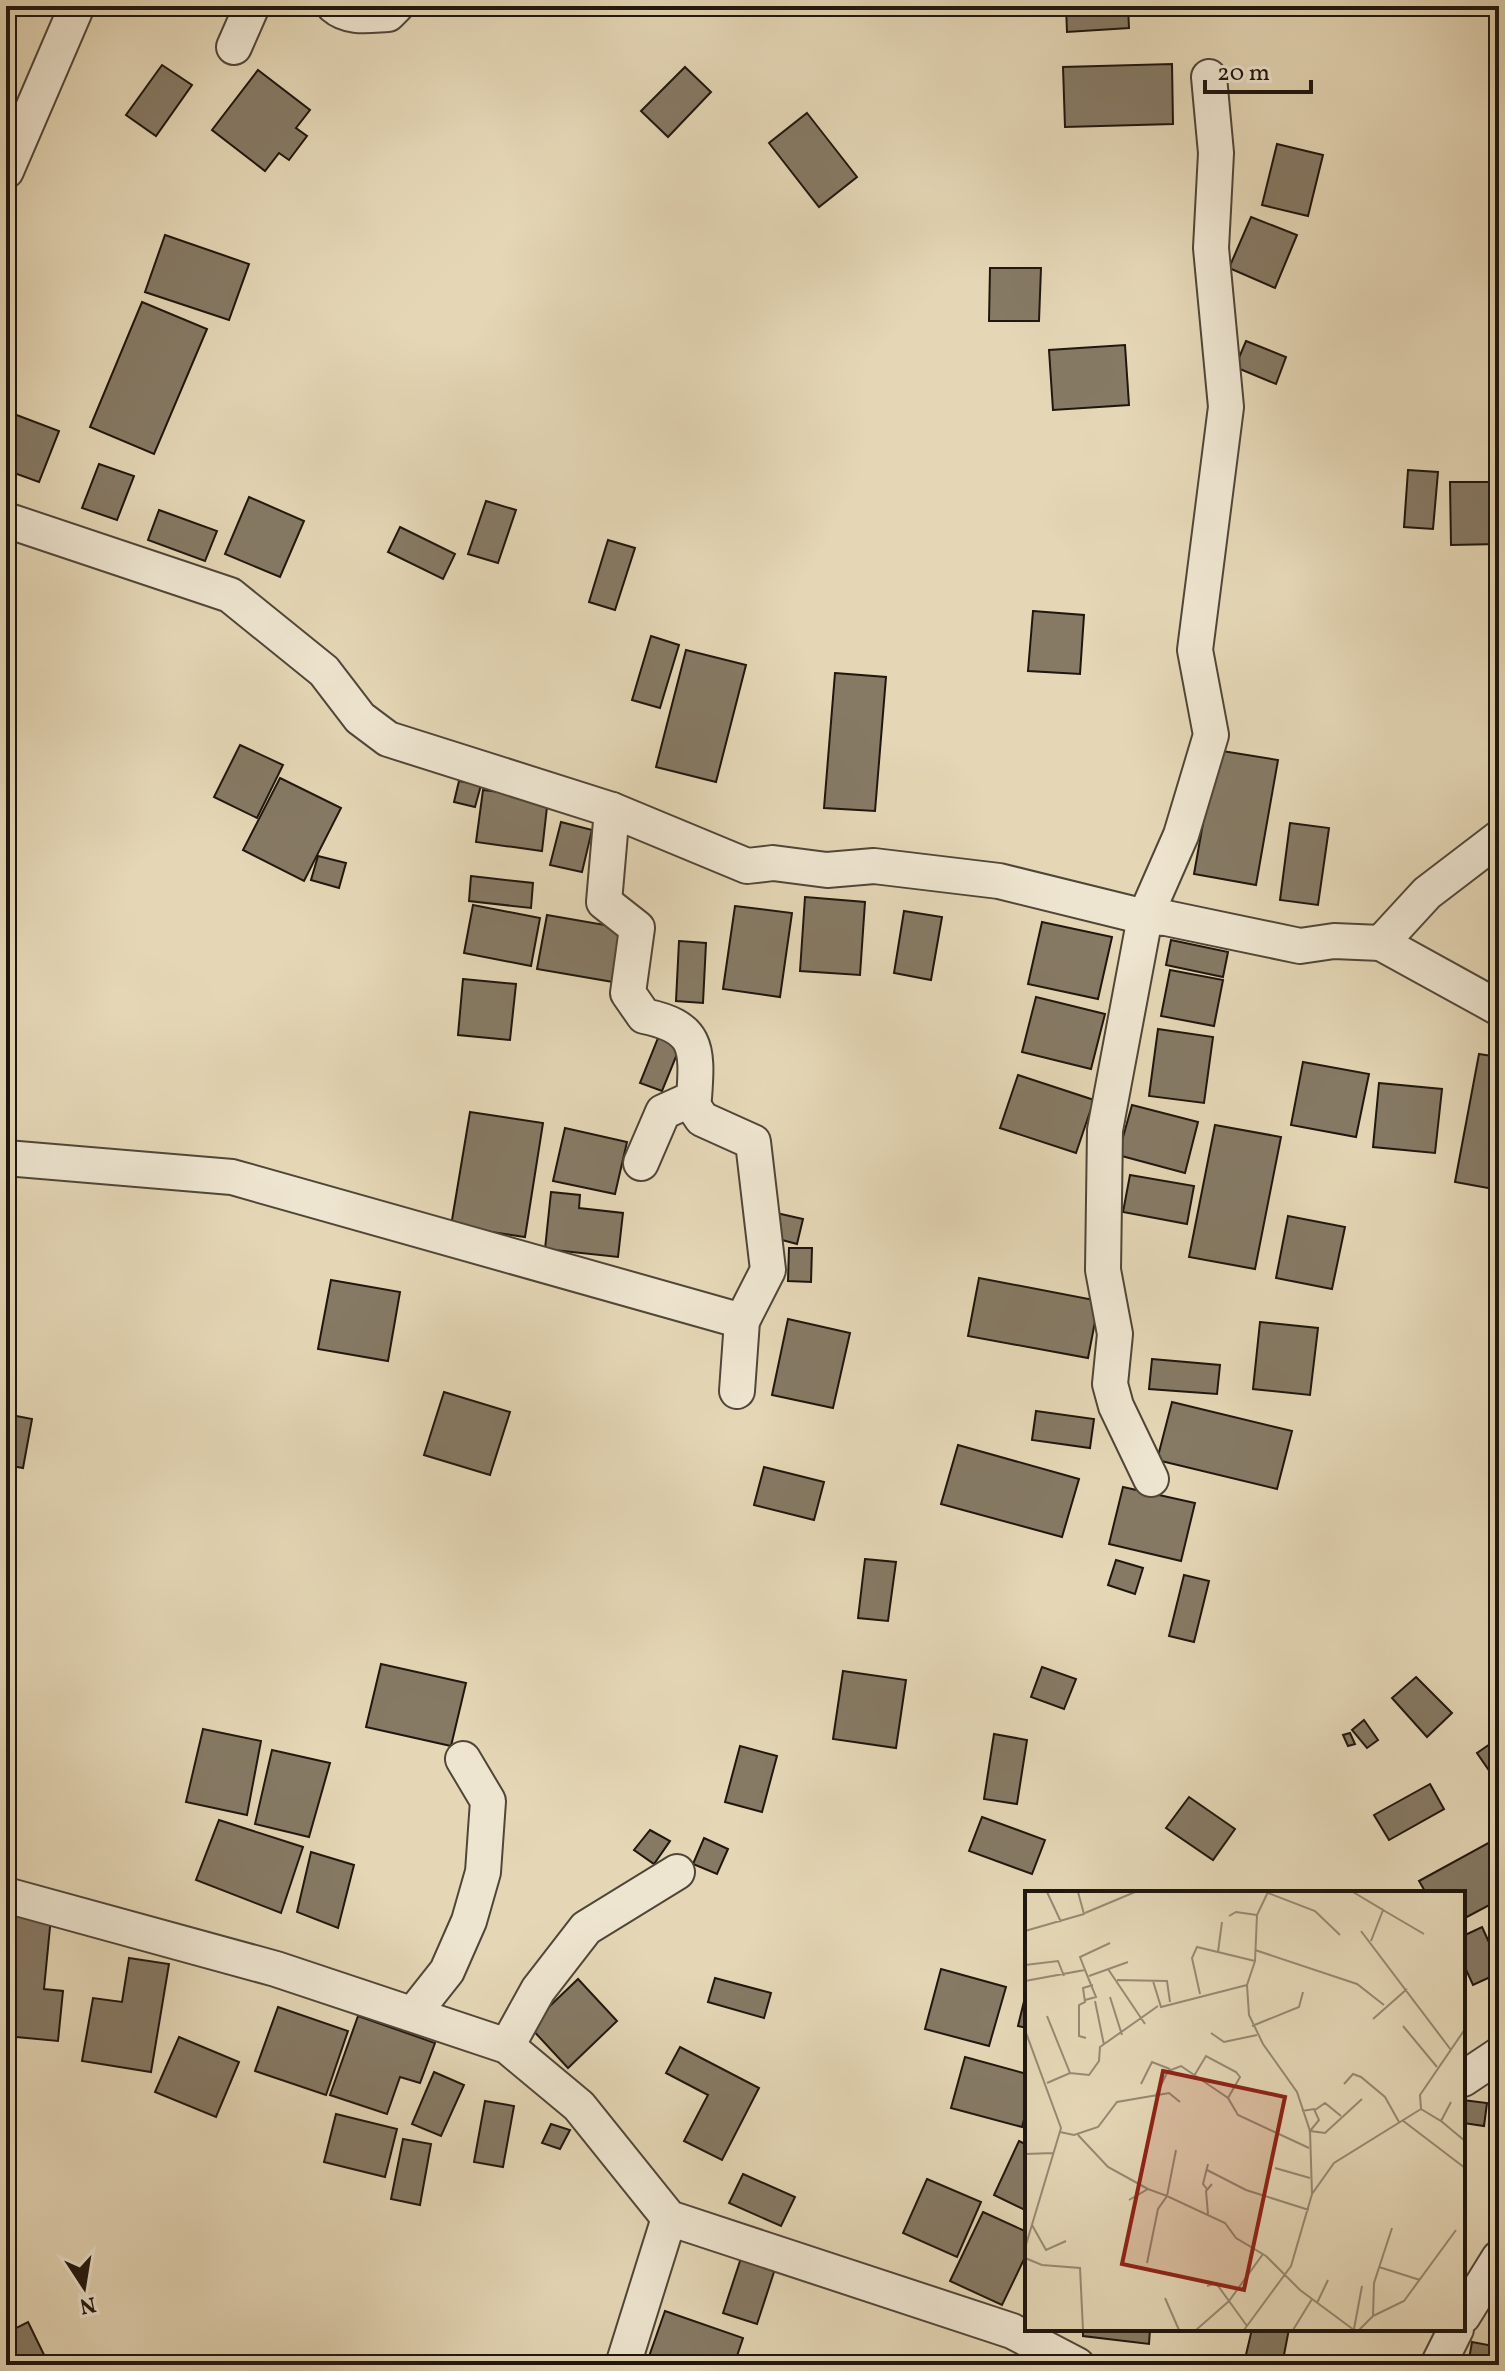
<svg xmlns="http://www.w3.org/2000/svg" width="1505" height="2371" font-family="Vollkorn,serif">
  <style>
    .building { fill: #867a65; stroke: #1f160e; stroke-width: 2 }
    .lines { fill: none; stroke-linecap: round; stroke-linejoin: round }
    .street-casing { stroke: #504638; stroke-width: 38 }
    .street { stroke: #eee5d0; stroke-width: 34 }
    .inset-road { fill: none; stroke: #968a73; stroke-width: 2 }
    .view { fill: #8f2418; fill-opacity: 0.15; stroke: #8f2418; stroke-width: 4 }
    .inset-edge { fill: none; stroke: #1f160e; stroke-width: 4 }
  </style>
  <rect width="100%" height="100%" fill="#e5d7b6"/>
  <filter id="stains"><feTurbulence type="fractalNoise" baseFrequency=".0025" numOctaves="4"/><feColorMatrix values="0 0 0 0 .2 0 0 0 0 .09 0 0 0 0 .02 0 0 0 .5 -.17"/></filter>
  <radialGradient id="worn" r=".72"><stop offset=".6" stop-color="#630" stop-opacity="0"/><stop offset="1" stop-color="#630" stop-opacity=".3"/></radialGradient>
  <g class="building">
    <path d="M1066,6H1128L1129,28L1067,32Z"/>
    <path d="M1265,6H1301L1302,7L1266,13Z"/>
    <path d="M1172,64L1173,124L1065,127L1063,67Z"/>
    <path d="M162,65L192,85L156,136L126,115Z"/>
    <path d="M685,67L711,92L668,137L641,111Z"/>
    <path d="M258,70L310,110L296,128L307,136L289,160L279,153L265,171L212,130Z"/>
    <path d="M807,113L857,177L819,207L769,143Z"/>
    <path d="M1277,144L1323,155L1308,216L1262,205Z"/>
    <path d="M1251,217L1297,235L1275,288L1229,268Z"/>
    <path d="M165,235L249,264L229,320L145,292Z"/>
    <path d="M990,268H1041L1039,321H989Z"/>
    <path d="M142,302L207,329L154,454L90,427Z"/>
    <path d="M1246,341L1286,357L1276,384L1235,367Z"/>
    <path d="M1125,345L1129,405L1053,410L1049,350Z"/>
    <path d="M6,411L59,431L39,482L6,470Z"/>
    <path d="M99,464L134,476L117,520L82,508Z"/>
    <path d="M1408,470L1438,472L1433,529L1404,527Z"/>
    <path d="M1450,482H1498L1499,544L1451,545Z"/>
    <path d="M249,497L304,521L280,577L225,554Z"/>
    <path d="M486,501L516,510L498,563L468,554Z"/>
    <path d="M159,510L217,531L205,561L148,540Z"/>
    <path d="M400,527L455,554L443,579L388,552Z"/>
    <path d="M608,540L635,548L615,610L589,602Z"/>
    <path d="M1033,611L1084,615L1080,674L1028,671Z"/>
    <path d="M651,636L679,645L660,708L632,700Z"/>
    <path d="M686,650L746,665L716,782L656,767Z"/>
    <path d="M835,673L886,677L875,811L824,808Z"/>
    <path d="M240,745L283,765L257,818L214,797Z"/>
    <path d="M1216,750L1278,760L1256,885L1194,874Z"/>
    <path d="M280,778L341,808L304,881L243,850Z"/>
    <path d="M459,781L481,785L475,807L454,802Z"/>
    <path d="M483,790L548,798L542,851L476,842Z"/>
    <path d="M561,822L592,830L582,872L550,865Z"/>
    <path d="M1290,823L1329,828L1318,905L1280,900Z"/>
    <path d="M318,856L346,863L339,888L311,880Z"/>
    <path d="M471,876L533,883L531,908L469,901Z"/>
    <path d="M805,897L865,902L860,975L800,971Z"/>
    <path d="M473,905L540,918L531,966L464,953Z"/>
    <path d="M735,906L792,913L780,997L723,989Z"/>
    <path d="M904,911L942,917L931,980L894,973Z"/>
    <path d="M547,915L628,929L619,983L537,969Z"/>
    <path d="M1042,922L1112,937L1098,999L1028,984Z"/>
    <path d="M1171,940L1228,952L1223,977L1166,965Z"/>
    <path d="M679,941L706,943L703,1003L676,1001Z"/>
    <path d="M1170,970L1223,980L1214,1026L1161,1016Z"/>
    <path d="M463,979L516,984L510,1040L458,1035Z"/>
    <path d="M1036,997L1105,1014L1091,1069L1022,1052Z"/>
    <path d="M662,1028L684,1037L662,1091L640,1083Z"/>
    <path d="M1158,1029L1213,1037L1204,1103L1149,1096Z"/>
    <path d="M1479,1054L1499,1057V1190L1455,1182Z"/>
    <path d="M1303,1062L1369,1074L1356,1137L1291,1125Z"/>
    <path d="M1018,1075L1094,1100L1076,1153L1000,1128Z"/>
    <path d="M1379,1083L1442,1089L1435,1153L1373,1147Z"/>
    <path d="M1132,1105L1198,1122L1185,1173L1118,1155Z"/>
    <path d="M470,1112L543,1123L525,1237L451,1226Z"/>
    <path d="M1215,1125L1281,1137L1255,1269L1189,1257Z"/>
    <path d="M565,1128L627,1142L615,1194L553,1181Z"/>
    <path d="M1130,1175L1194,1186L1187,1224L1123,1212Z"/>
    <path d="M551,1192L580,1195L579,1208L623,1213L618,1257L545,1249Z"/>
    <path d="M772,1212L803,1219L797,1244L767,1236Z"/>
    <path d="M1288,1216L1345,1227L1332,1289L1276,1278Z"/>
    <path d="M789,1248H812L811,1282L788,1281Z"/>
    <path d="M979,1278L1099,1301L1088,1358L968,1336Z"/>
    <path d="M331,1280L400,1292L388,1361L318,1349Z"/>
    <path d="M788,1319L850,1333L833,1408L772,1395Z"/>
    <path d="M1260,1322L1318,1328L1310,1395L1253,1389Z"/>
    <path d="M1152,1359L1220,1365L1217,1394L1149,1389Z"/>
    <path d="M444,1392L510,1412L490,1475L424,1455Z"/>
    <path d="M1172,1402L1292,1431L1277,1489L1157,1460Z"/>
    <path d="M1036,1411L1094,1419L1090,1448L1032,1440Z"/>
    <path d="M6,1414L32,1419L23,1468L6,1465Z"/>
    <path d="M958,1445L1079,1479L1062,1537L941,1504Z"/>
    <path d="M764,1467L824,1482L814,1520L754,1505Z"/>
    <path d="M1123,1487L1195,1503L1181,1561L1109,1544Z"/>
    <path d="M865,1559L896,1562L888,1621L858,1618Z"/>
    <path d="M1116,1560L1143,1568L1135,1594L1108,1585Z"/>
    <path d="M1184,1575L1209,1581L1194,1642L1169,1636Z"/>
    <path d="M381,1664L466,1683L451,1746L366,1727Z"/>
    <path d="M1042,1667L1076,1679L1064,1709L1031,1697Z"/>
    <path d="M843,1671L906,1680L896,1748L833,1739Z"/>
    <path d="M1416,1677L1452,1713L1427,1737L1392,1698Z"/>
    <path d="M1364,1720L1378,1740L1367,1748L1352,1730Z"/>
    <path d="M203,1729L261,1741L247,1815L186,1802Z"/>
    <path d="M1350,1733L1355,1744L1348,1746L1343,1735Z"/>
    <path d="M994,1734L1027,1740L1017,1804L984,1799Z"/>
    <path d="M1499,1738V1785L1477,1753Z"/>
    <path d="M740,1746L777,1756L762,1812L725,1802Z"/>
    <path d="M272,1750L330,1763L309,1837L255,1824Z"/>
    <path d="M1430,1784L1444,1809L1389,1840L1374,1815Z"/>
    <path d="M1189,1797L1235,1829L1213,1860L1166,1828Z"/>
    <path d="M982,1817L1045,1840L1032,1874L969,1851Z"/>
    <path d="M219,1820L303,1847L281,1913L196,1880Z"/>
    <path d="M650,1830L670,1841L654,1864L634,1850Z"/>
    <path d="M704,1838L728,1849L717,1874L693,1864Z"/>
    <path d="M1490,1842L1499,1858V1900L1463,1919V1893H1426L1419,1881Z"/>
    <path d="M311,1852L354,1865L338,1928L297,1912Z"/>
    <path d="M14,1914L51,1917L44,1989L63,1991L58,2041L6,2036Z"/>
    <path d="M1482,1927L1499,1964V1973L1473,1985L1463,1963V1936Z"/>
    <path d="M129,1958L169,1964L151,2072L82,2061L93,1998L122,2002Z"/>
    <path d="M941,1969L1006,1987L989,2046L925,2029Z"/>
    <path d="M715,1978L771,1993L764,2018L708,2002Z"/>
    <path d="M578,1979L617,2021L568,2068L529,2026Z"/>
    <path d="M1027,1989V2028L1018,2026Z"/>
    <path d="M278,2007L348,2031L326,2095L255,2071Z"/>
    <path d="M358,2016L435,2043L420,2083L400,2077L387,2114L330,2095Z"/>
    <path d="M179,2037L239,2062L216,2117L155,2092Z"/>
    <path d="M680,2047L759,2088L722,2160L684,2141L708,2095L666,2073Z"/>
    <path d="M965,2057L1027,2074V2108L1022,2127L951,2108Z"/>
    <path d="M434,2072L464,2085L441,2136L412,2124Z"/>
    <path d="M1463,2100L1487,2103L1484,2126L1463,2123Z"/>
    <path d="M485,2101L514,2106L503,2167L474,2162Z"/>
    <path d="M336,2114L397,2129L385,2177L324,2162Z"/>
    <path d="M551,2124L570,2130L560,2149L542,2143Z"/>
    <path d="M403,2139L431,2144L420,2205L391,2199Z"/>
    <path d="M1019,2141L1027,2145V2211L994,2195Z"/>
    <path d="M743,2174L795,2197L781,2226L729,2203Z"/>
    <path d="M927,2179L981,2202L957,2257L903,2233Z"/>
    <path d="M983,2212L1027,2232V2253L1002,2305L950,2281Z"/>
    <path d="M741,2258L775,2269L757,2324L723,2313Z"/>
    <path d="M665,2311L743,2338L734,2365H646Z"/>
    <path d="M28,2322L49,2365H6V2333Z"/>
    <path d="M1083,2329H1150L1149,2344L1083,2336Z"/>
    <path d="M1252,2329H1289L1282,2365L1245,2359Z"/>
    <path d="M1472,2342L1499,2347V2365H1468Z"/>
  </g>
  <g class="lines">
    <defs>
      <g id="street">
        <path d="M334,6C349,19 369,15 388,14L396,6"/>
        <path d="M234,47L252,6"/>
        <path d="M6,171L77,6"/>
        <path d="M6,520L230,595L324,671L360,718L388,739L612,810L747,866L773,863L827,870L874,866L999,881L1145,917L1181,835L1211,735L1195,650L1226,407L1211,248L1216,153L1209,77"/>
        <path d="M612,810L604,902L637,928L628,993L644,1016C697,1027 698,1046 694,1098L663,1112L641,1163"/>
        <path d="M1381,943L1499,1008"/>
        <path d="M690,1101L702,1119L753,1142L768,1270L742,1321L737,1391"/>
        <path d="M6,1158L232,1177L742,1321"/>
        <path d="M1151,1479L1116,1406L1110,1384L1115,1334L1103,1270L1105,1130L1145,917L1166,918L1300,946L1334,941L1381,943L1427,893L1499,838"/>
        <path d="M6,1895L276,1969L507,2046L579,2106L669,2218L1012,2331L1077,2365"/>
        <path d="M413,2014L447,1971L469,1921L483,1872L488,1801L463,1759"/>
        <path d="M507,2046L538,1990L586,1928L677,1872"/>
        <path d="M1463,2079L1499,2055"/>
        <path d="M1463,2316L1499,2258"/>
        <path d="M623,2365L669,2218"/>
        <path d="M1438,2365L1456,2329"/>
      </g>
    </defs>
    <use href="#street" class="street-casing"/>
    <use href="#street" class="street"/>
  </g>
  <g transform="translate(1025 1891)">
    <rect width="440" height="440" fill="#e5d7b6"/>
    <path class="inset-road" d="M22,1L36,31M328,1L358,19L346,50M243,2L290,20L315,44M358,19L399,43M60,22L110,1M204,25L211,21L232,24M0,40L59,23L53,1M336,40L426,159M230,59L332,93L359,114M193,61L197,31M0,74L33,70L39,85M83,78L120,133M60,79L55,66L85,52M64,85L103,71M92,89L142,90L145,111M0,90L60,79L71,106L60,109M128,90L136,116L222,94M175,103L167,67L172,56L230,70M85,106L97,144M70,110L79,154M22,125L45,182M348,128L382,98M227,135L274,116L278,101M378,135L412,176M0,139L36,237L0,357M186,142L199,151L232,144M61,147L54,145V114L60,111L58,97L68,94M169,185L181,165L211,181L215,186L203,207M22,192L45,182L64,184L74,170L75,156L133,115M116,193L127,171L145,178M319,193L328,183L336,186L360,206L374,231M130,206L143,180L156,175L203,207L213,224L284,257M426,211L416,230L396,218L395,204L440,138M290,219L300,212L316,225M277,220L289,218L294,229L285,240L300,242L337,208M377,229L440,277M416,230L440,250M35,241L49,244L73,236L92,211L144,202L155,211M53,244L83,276L123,298M0,263L29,262M250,277L285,287M182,279L221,299L284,319M182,298L178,293L183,273M287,303L309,272L396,218M104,309L123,298L142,305L151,259M183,323L181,300L187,293M7,334L21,359L41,350M0,367L17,374L55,377L58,439M122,372L133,318L142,305L200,332L211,347L241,365L275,399L329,439M354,376L395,389M182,395L191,392L222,435M140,407L154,439M292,412L303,389M348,425L379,410L431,339M329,438L337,395M171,439L204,410L238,363M219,439L266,375L287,303L285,240L272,201L238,153L224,124L222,94L230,70L232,24L243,1M268,439L287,408M334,439L348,425L349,392L367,337"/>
    <path class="view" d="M138,180L260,206L219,399L97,373Z"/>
    <rect width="440" height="440" class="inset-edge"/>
  </g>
  <rect width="1505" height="2371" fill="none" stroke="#e5d7b6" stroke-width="32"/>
  <rect x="8" y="8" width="1489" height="2355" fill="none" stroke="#1f160e" stroke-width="4"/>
  <rect x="16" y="16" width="1473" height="2339" fill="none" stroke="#1f160e" stroke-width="2"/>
  <g transform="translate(84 2287) rotate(168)" stroke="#eee5d0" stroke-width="6" paint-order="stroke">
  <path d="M0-6L14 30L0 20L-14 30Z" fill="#1f160e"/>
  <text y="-12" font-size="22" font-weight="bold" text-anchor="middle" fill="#1f160e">N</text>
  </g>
  <path d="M1205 80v12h106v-12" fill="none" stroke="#1f160e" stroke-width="4"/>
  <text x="1217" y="80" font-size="24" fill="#1f160e" stroke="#eee5d0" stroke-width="6" paint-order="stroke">20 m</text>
  <rect width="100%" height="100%" filter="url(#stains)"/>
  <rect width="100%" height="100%" fill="url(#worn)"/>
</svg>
